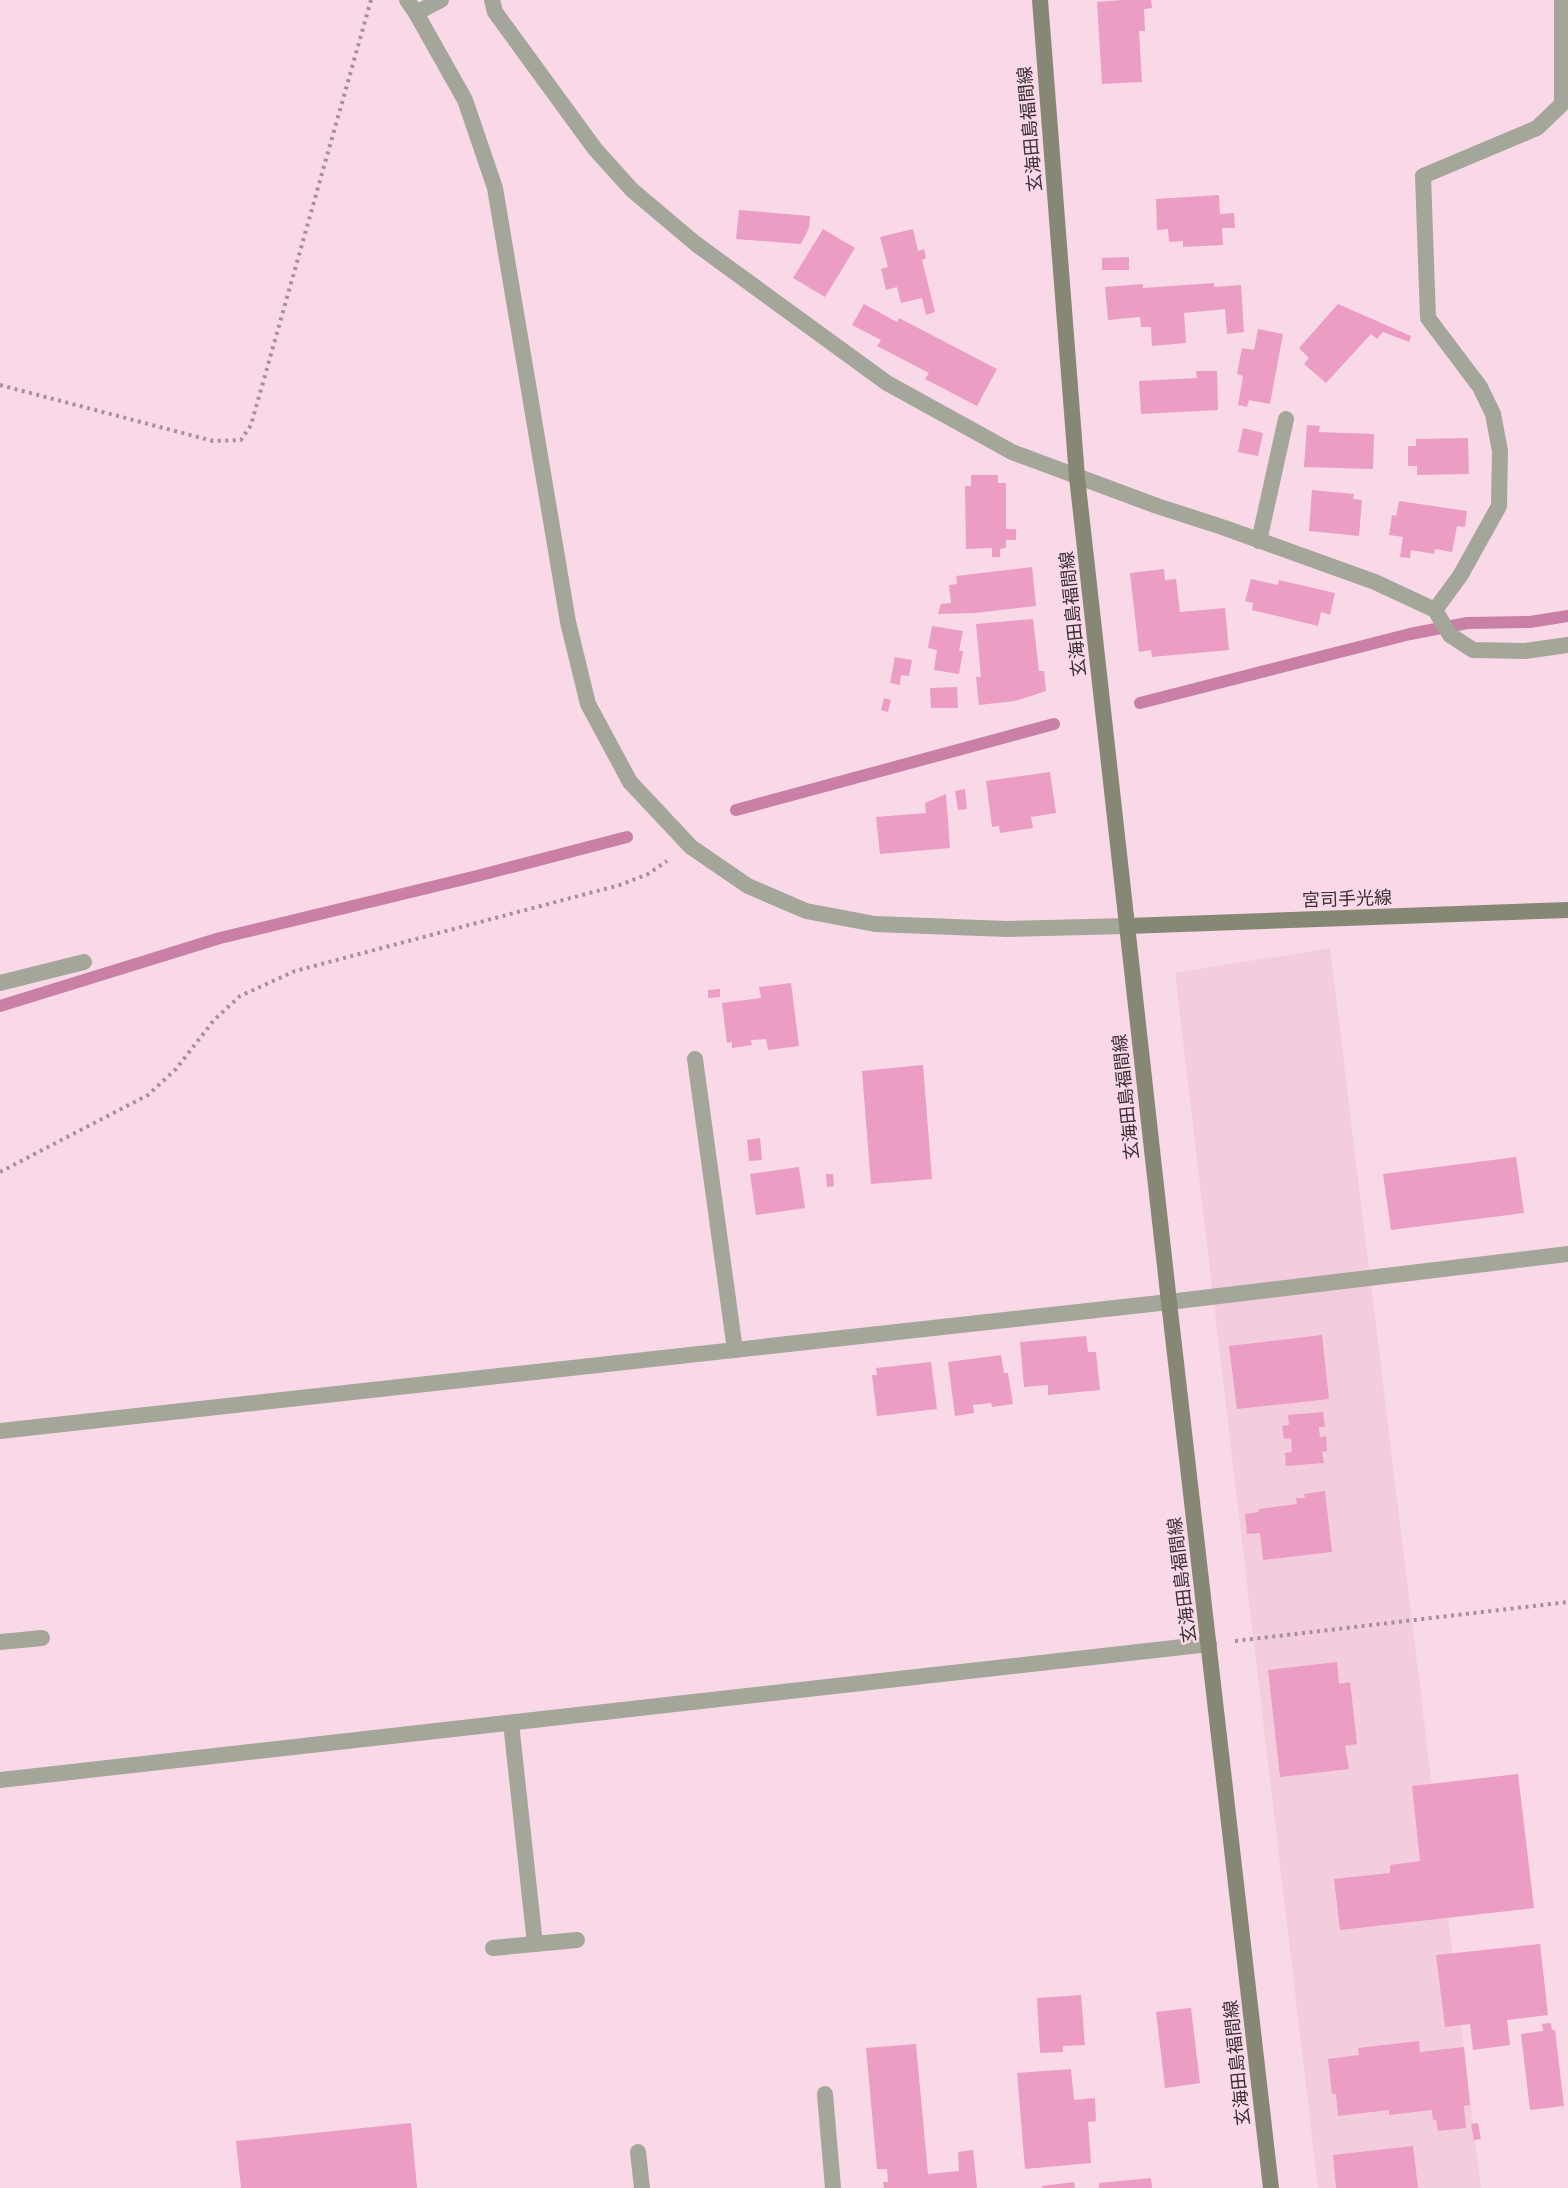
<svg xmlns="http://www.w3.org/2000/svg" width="1568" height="2188" font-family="Raleway,'Noto Sans JP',sans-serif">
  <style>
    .built { fill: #f3ccde }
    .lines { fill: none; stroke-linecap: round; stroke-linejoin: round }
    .stream { stroke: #ca7fa4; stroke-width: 12 }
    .building { fill: #eb9dc3 }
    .path { stroke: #a8909b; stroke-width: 4; stroke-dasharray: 3 4.5; stroke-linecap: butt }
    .minor { stroke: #a4a699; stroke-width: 16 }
    .tertiary { stroke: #a4a699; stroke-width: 16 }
    .secondary { stroke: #868875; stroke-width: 16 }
    .labels { text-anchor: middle; stroke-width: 5; stroke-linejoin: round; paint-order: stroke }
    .street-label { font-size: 18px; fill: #3b2f34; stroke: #f9d9e7 }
  </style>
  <rect width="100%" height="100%" fill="#f9d9e7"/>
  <path class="built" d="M1330,948L1481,2188H1318L1175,973Z"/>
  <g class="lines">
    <g class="stream">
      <path d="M1140,703L1410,634L1467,623L1530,622L1568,616"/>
      <path d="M736,810L1054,724"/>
      <path d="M0,1006L220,938L477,876L627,837"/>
    </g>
  </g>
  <g class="building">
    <path d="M1123,0H1151L1152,8L1144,9L1145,31H1139L1142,82L1102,84L1097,2Z"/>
    <path d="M1219,195L1220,214L1234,213L1235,228H1222L1223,245L1183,247V241L1169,242L1168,229L1157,230L1156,199Z"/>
    <path d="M739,210L810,216L809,228L801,244L736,239Z"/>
    <path d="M823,229L855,248L825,297L793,278Z"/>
    <path d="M913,229L918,251L924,249L926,258L922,260L935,312L926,315L922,298L901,303L897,287L886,290L881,269L888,267L880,237Z"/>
    <path d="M1129,257V270H1102V258Z"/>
    <path d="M1214,283V287L1241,285L1244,332L1227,334L1225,309L1184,313L1186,343L1152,346L1151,327H1141L1140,317L1108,320L1105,287L1143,284V288Z"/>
    <path d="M864,304L897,322L899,318L997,369L977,406L925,379L929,373L877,346L881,340L852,325Z"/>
    <path d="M1338,304L1411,336L1409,342L1383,332L1377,339L1371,334L1326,383L1304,364L1309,358L1299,348Z"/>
    <path d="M1258,329L1283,334L1270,404L1249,400L1247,407L1238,405L1243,376L1237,374L1242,348L1254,350Z"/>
    <path d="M1196,371H1217L1218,410L1141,414L1139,381L1197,378Z"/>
    <path d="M1307,425L1320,426L1319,432L1374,434L1373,469L1304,467Z"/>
    <path d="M1243,428L1263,433L1258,456L1238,452Z"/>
    <path d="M1468,438L1469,474L1417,475V466H1408V446H1416V439Z"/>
    <path d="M971,475H998V483H1006V529H1016V540H1006V548L1000,549V557H992V548L966,549L965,486H971Z"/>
    <path d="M1312,490L1354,494L1353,499L1362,500L1359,536L1309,531Z"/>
    <path d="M1399,501L1467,511L1465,527L1457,526L1452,552L1435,549L1434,554L1411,550L1410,558L1400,557L1403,537L1389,535L1392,515L1396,516Z"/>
    <path d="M1032,567L1036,606L975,613L938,614L941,604L951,603L949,585L957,584L956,576Z"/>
    <path d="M1164,569L1165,580L1176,579L1180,612L1225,608L1229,650L1152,657L1151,650L1139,652L1130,573Z"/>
    <path d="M1251,579L1278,585L1279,580L1335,593L1330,615L1321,612L1318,626L1252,610L1253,603L1245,601Z"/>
    <path d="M1033,619L1039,671H1044L1046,691L1015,701L979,705L976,677H981L976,624Z"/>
    <path d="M932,626L963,631L959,651H963L959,674L934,670L937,650L928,648Z"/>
    <path d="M895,657L912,660L909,676L901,675L900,685L890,683Z"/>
    <path d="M957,687L958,708H931L930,688Z"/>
    <path d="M884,698L891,700L888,712L881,710Z"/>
    <path d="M1050,772L1056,813L1031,817L1033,828L1000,833L999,826L992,827L986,781Z"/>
    <path d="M965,789L967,809L958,810L955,791Z"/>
    <path d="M946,794L950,848L880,854L876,817L926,813L925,803Z"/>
    <path d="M791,983L799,1046L768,1050L766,1039L751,1040L752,1045L732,1048V1042L727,1043L722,1003L761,998L759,987Z"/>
    <path d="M720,989V997L708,998V990Z"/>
    <path d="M923,1065L932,1179L871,1184L862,1071Z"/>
    <path d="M760,1138L762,1160L749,1161L747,1140Z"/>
    <path d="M1516,1157L1524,1213L1391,1230L1383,1174Z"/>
    <path d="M799,1167L805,1208L756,1215L750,1174Z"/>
    <path d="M826,1174H833L834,1186L827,1187Z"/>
    <path d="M1322,1335L1329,1399L1237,1409L1229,1346Z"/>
    <path d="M1086,1336L1088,1352H1096L1100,1390L1048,1395V1385L1024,1387L1020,1342Z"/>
    <path d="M1001,1355L1004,1373H1008L1013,1404L992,1407L991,1403L973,1405L974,1413L955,1416L948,1362Z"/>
    <path d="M931,1362L937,1409L877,1416L872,1375H877L876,1368Z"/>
    <path d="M1323,1412L1325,1427H1319L1320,1437L1326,1436L1327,1451L1322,1452L1324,1463L1286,1466L1285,1453L1292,1452L1291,1438L1284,1439L1282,1426L1289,1425L1288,1415Z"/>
    <path d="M1325,1491L1332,1552L1263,1560L1260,1533L1247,1534L1245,1514L1259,1512L1258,1509L1297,1504L1296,1498H1305L1304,1494Z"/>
    <path d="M1337,1662L1339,1684L1350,1682L1357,1744L1345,1746L1349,1769L1280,1777L1268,1670Z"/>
    <path d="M1518,1774L1534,1908L1340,1930L1334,1879L1390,1873V1865L1420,1861L1412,1786Z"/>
    <path d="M1540,1944L1548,2015L1507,2020L1510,2045L1473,2050L1470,2024L1445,2027L1436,1955Z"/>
    <path d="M1081,1995L1085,2045L1063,2046V2052L1040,2053L1037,1998Z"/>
    <path d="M1191,2008L1200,2083L1165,2088L1156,2012Z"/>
    <path d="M1551,2023L1552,2030H1555L1564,2106L1530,2110L1521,2034L1543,2031L1542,2024Z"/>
    <path d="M1419,2041L1420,2052L1464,2047L1470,2105L1464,2106L1466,2128L1438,2131L1436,2120H1433L1432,2110L1389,2115V2110L1338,2116L1336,2094H1332L1328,2059L1359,2055L1358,2048Z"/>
    <path d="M916,2044L928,2174L959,2171L958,2152L973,2150L977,2188H884L883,2182H888L887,2169H877L866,2048Z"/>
    <path d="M1071,2069L1074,2100L1095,2098L1096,2121L1088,2122L1091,2163L1025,2169L1017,2073Z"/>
    <path d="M411,2123L417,2188H241L236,2141Z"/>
    <path d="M1478,2123L1481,2139L1474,2140L1471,2124Z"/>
    <path d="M1413,2146L1418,2188H1336L1333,2155Z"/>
    <path d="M1151,2178L1152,2188H1099V2183Z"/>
    <path d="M1074,2182L1075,2188H1042V2186Z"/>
  </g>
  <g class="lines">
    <g class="path">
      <path d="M0,385L213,441L241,440L251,425L371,0"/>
      <path d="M0,1172L148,1095L176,1069L214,1020L240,996L295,971L620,885L648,874L667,861"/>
      <path d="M1235,1641L1568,1602"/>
    </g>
    <g class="minor">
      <path d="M492,0L495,12L595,149L632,190L696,244L887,383L1012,452L1157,506L1225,528L1375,582L1435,610L1450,635L1473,650L1525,651L1568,645"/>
      <path d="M416,13L441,0"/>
      <path d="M1259,541L1286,419"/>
      <path d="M1435,610L1460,576L1499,506L1500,451L1493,414L1480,387L1428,318L1423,176L1537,128L1562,104V0"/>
      <path d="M0,983L84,962"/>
      <path d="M695,1059L735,1350"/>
      <path d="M0,1431L1169,1302"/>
      <path d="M0,1642L42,1638"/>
      <path d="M511,1723L535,1944"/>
      <path d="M0,1780L1209,1644"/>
      <path d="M493,1948L577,1940"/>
      <path d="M825,2094L833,2188"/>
      <path d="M638,2152L642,2188"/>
    </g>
    <g class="tertiary">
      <path d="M407,0L416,13L465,100L495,188L568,622L588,704L630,782L691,847L748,886L806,911L875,924L1007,929L1127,926"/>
      <path d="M1169,1302L1568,1254"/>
    </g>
    <g class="secondary">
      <path d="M1040,0L1077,477L1169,1302L1271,2188"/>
      <path d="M1127,926L1568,910"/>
    </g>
  </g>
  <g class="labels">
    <g class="street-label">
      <text transform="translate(1030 129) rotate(-95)" y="6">玄海田島福間線</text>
      <text transform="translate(1073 614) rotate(-96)" y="6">玄海田島福間線</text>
      <text transform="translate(1347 899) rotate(-2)" y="6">宮司手光線</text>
      <text transform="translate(1126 1097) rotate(-96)" y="6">玄海田島福間線</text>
      <text transform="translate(1182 1580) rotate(-97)" y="6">玄海田島福間線</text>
      <text transform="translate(1237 2063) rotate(-96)" y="6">玄海田島福間線</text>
    </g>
  </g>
</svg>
